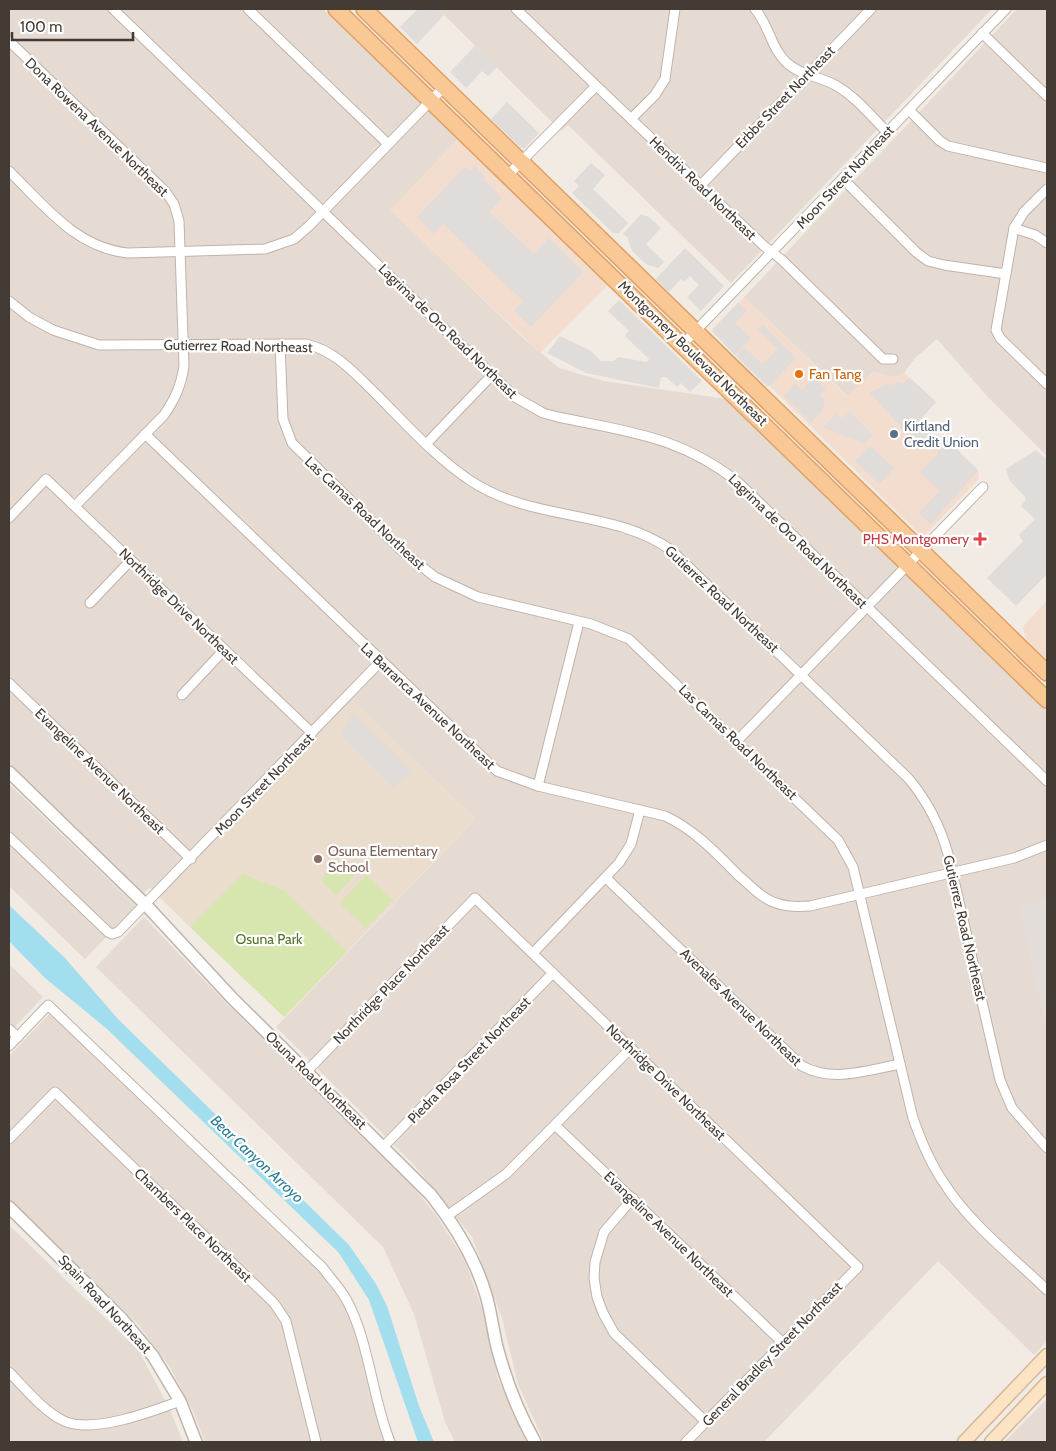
<svg xmlns="http://www.w3.org/2000/svg" width="1056" height="1451" font-family="Cabin,sans-serif">
  <style>
    .residential { fill: #e5dbd2 }
    .commercial { fill: #f3ddcf }
    .industrial { fill: #e3ddd9 }
    .education { fill: #eaddce }
    .green { fill: #d7e5ae }
    .parking { fill: #dfdcd9 }
    .water { fill: #a2deed }
    .lines { fill: none; stroke-linecap: round; stroke-linejoin: round }
    .minor-casing { stroke: #bfb3aa; stroke-width: 11 }
    .tertiary-casing { stroke: #bfb3aa; stroke-width: 14 }
    .secondary-casing { stroke: #d3b797; stroke-width: 15 }
    .primary-casing { stroke: #dfa165; stroke-width: 18 }
    .minor { stroke: #fff; stroke-width: 9 }
    .tertiary { stroke: #fff; stroke-width: 11 }
    .secondary { stroke: #fce3c3; stroke-width: 12 }
    .primary { stroke: #fac894; stroke-width: 15 }
    .food-dot { fill: #e8710a; stroke: #fff; stroke-width: 2 }
    .service-dot { fill: #5c6f8a; stroke: #fff; stroke-width: 2 }
    .health-dot { fill: #e0444e; stroke: #fff; stroke-width: 2 }
    .education-dot { fill: #8d6e63; stroke: #fff; stroke-width: 2 }
    .labels { text-anchor: middle; stroke-width: 4.5; stroke-linejoin: round; paint-order: stroke }
    .street-label { font-size: 14px; fill: #433a34; stroke: #fff }
    .food-label { font-size: 14px; fill: #c56008; stroke: #fff; text-anchor: start }
    .service-label { font-size: 14px; fill: #4e5e75; stroke: #fff; text-anchor: start }
    .health-label { font-size: 14px; fill: #be3a42; stroke: #fff; text-anchor: end }
    .education-label { font-size: 14px; fill: #785e54; stroke: #fff; text-anchor: start }
    .park-label { font-size: 14px; fill: #54722a; stroke: #fff }
    .water-label { font-size: 15px; font-style: italic; fill: #2d7d94; stroke: #fff }
  </style>
  <rect width="100%" height="100%" fill="#f1ebe4"/>
  <g class="residential">
    <path d="M9,9H323L458,139L391,210L523,338L559,368L604,381L727,399L1047,712V901L1020,908L1047,1026V1341L1034,1355L938,1261L764,1442H544L518,1384L502,1318L472,1237L415,1166L276,1027L475,819L353,701L161,899L150,887L143,894L9,763Z"/>
    <path d="M438,9H992L731,283L568,125L561,131Z"/>
    <path d="M1017,9H1047V456L986,395L937,339L915,358L904,373L895,377L873,372L848,396L744,297Z"/>
    <path d="M9,784L136,906L85,959L9,886Z"/>
    <path d="M144,917L222,999L413,1187L436,1215L464,1259L482,1308L498,1379L528,1442H455L445,1422L414,1314L383,1247L96,967Z"/>
    <path d="M9,964L43,997L9,1033Z"/>
    <path d="M55,1008L159,1105L345,1290L357,1311L388,1421L397,1442H205L193,1411L170,1367L137,1323L9,1199V1056Z"/>
    <path d="M9,1225L139,1351L170,1410L183,1442H9Z"/>
    <path d="M1047,1399V1442H1004Z"/>
  </g>
  <g class="commercial">
    <path d="M458,139L609,284L540,353L390,210Z"/>
    <path d="M744,297L847,396L873,372L895,377L904,373L936,402L919,421L941,444L946,439L978,470L979,479L923,537L712,329Z"/>
    <path d="M1047,601V660L1027,640L1023,629L1025,624Z"/>
  </g>
  <g class="industrial">
    <path d="M850,411L873,435L865,444L823,427L836,414L842,418Z"/>
    <path d="M1047,901V1026L1019,907Z"/>
  </g>
  <path class="education" d="M353,701L475,819L284,1017L161,899Z"/>
  <g class="green">
    <path d="M348,867L356,874L336,895L321,880L330,870L338,877Z"/>
    <path d="M243,874L285,891L347,952L284,1017L190,927Z"/>
    <path d="M366,875L393,900L366,928L340,903Z"/>
  </g>
  <g class="parking">
    <path d="M418,9H438L444,15L417,44L400,27Z"/>
    <path d="M475,46L497,67L488,76L482,71L466,88L450,72Z"/>
    <path d="M507,102L539,133L525,148H521L491,119Z"/>
    <path d="M591,163L605,175L593,189L628,223L619,233H613L572,193L579,186L574,181Z"/>
    <path d="M475,166L486,178L484,180L502,198L489,212L534,254L549,238L583,272L531,327L514,311L523,301L443,224L434,234L417,217L465,167L470,171Z"/>
    <path d="M641,214L649,217L661,228L646,244L664,262L658,268L646,264L632,251L627,237L623,234Z"/>
    <path d="M685,248L724,286L701,311L687,297L699,285L690,276L684,282L681,279L669,292L656,279Z"/>
    <path d="M619,300L702,381L690,392L681,383L677,387L666,377H661L659,388L586,373L547,353L560,336L591,351L601,361H614L618,357L647,362L649,359L625,336L629,331L608,311Z"/>
    <path d="M738,303L746,311L735,323L751,338L735,355L712,331Z"/>
    <path d="M763,325L796,358L768,387L736,356L744,347L762,364L778,349L758,330Z"/>
    <path d="M814,377L826,389L820,395L825,400L822,411L811,422L784,396L795,384L802,390Z"/>
    <path d="M910,378L936,402L919,421L930,432L917,444L870,393L886,384L893,385L899,381L902,384Z"/>
    <path d="M946,439L978,470L931,524L919,513L940,491L920,472L937,455L941,444Z"/>
    <path d="M870,446L894,468L879,484L855,461Z"/>
    <path d="M1036,450L1047,460V574L1016,606L987,578L1023,541L1019,535L1035,519L1021,506L1025,501V497L1010,481L1006,469Z"/>
    <path d="M353,713L413,772L393,788L341,736Z"/>
  </g>
  <path class="water" d="M9,905L65,958L118,1019L349,1245L376,1284L387,1306L419,1406L434,1442H418L369,1300L339,1253L107,1029L45,978L9,941Z"/>
  <g class="lines">
    <defs>
      <g id="minor">
        <path d="M113,9L515,397L543,413L558,417C629,432 680,436 739,483L1047,781"/>
        <path d="M248,9L388,144"/>
        <path d="M516,9L764,246L782,260L883,359H893"/>
        <path d="M755,9C769,25 771,48 786,62C799,75 819,76 835,85C855,96 871,116 887,132"/>
        <path d="M982,33L1047,96"/>
        <path d="M9,41L165,191L174,204L179,221L184,366C181,386 175,399 164,415L75,506"/>
        <path d="M909,110L940,141L948,146L1047,168"/>
        <path d="M631,119L655,95L665,79L675,9"/>
        <path d="M9,171C44,205 76,248 128,253L265,249L294,239L309,226L444,87"/>
        <path d="M508,175L596,86"/>
        <path d="M843,179L916,252L928,261L944,265L1006,274"/>
        <path d="M700,186L871,9"/>
        <path d="M1047,189L1024,212L1014,228L996,330L1000,338L1047,384"/>
        <path d="M1014,228L1035,235L1047,243"/>
        <path d="M9,301L29,317L53,330L99,345L306,344C336,351 354,373 376,394C406,424 436,458 471,481C533,522 613,509 671,550L909,779C928,802 940,825 948,854L1000,1080L1012,1108L1047,1148"/>
        <path d="M683,344L1006,9"/>
        <path d="M280,345L283,419L292,443L401,550L435,577L478,597L591,624L629,639L838,840L853,867L913,1118C921,1141 930,1163 944,1183C969,1223 1014,1258 1047,1290"/>
        <path d="M145,434L497,771L538,786L665,816C695,830 716,853 739,876C750,885 762,899 776,903C787,907 798,907 810,906L1014,858L1047,845"/>
        <path d="M427,443L492,375"/>
        <path d="M9,518L46,479L312,733"/>
        <path d="M90,603L131,560"/>
        <path d="M9,683L191,859"/>
        <path d="M182,695L224,650"/>
        <path d="M737,741L983,487"/>
        <path d="M538,786L579,622"/>
        <path d="M9,837L108,932L112,934L118,932L380,662"/>
        <path d="M606,878L802,1066C833,1083 868,1070 900,1064"/>
        <path d="M533,953L619,863L631,844L640,810"/>
        <path d="M9,1029L18,1037"/>
        <path d="M9,1046L48,1005L323,1268C330,1278 340,1288 346,1299C369,1340 372,1397 390,1442"/>
        <path d="M307,1071L475,898L858,1267L686,1442"/>
        <path d="M555,1125L783,1343"/>
        <path d="M9,1139L55,1092L274,1303L286,1321L316,1442"/>
        <path d="M384,1146L553,973"/>
        <path d="M633,1198L604,1232L595,1262L594,1278L597,1297L603,1313L614,1333L706,1422"/>
        <path d="M447,1216L506,1174L631,1048"/>
        <path d="M9,1372C25,1388 43,1411 64,1421C92,1434 151,1412 180,1401"/>
      </g>
      <g id="tertiary">
        <path d="M9,772L146,905L232,998L431,1195C454,1224 475,1258 486,1295C491,1312 493,1330 497,1347C506,1381 518,1412 535,1442"/>
        <path d="M9,1207L122,1319L153,1356L180,1401L196,1442"/>
      </g>
      <g id="secondary">
        <path d="M964,1442L1047,1355"/>
        <path d="M991,1442L1047,1383"/>
      </g>
      <g id="primary">
        <path d="M336,9L1047,700"/>
        <path d="M364,9L1047,673"/>
      </g>
    </defs>
    <use href="#minor" class="minor-casing"/>
    <use href="#tertiary" class="tertiary-casing"/>
    <use href="#secondary" class="secondary-casing"/>
    <use href="#primary" class="primary-casing"/>
    <use href="#minor" class="minor"/>
    <use href="#tertiary" class="tertiary"/>
    <use href="#secondary" class="secondary"/>
    <use href="#primary" class="primary"/>
  </g>
  <circle class="food-dot" cx="799" cy="374" r="5"/>
  <circle class="service-dot" cx="894" cy="434" r="5"/>
  <path class="health-dot" d="M977.5 531.5h5v5h5v5h-5v5h-5v-5h-5v-5h5z"/>
  <circle class="education-dot" cx="318" cy="859" r="5"/>
  <g class="labels">
    <g class="street-label">
      <text transform="translate(785 97) rotate(-46)" y="5">Erbbe Street Northeast</text>
      <text transform="translate(97 127) rotate(44)" y="5">Dona Rowena Avenue Northeast</text>
      <text transform="translate(845 177) rotate(-47)" y="5">Moon Street Northeast</text>
      <text transform="translate(703 188) rotate(44)" y="5">Hendrix Road Northeast</text>
      <text transform="translate(448 331) rotate(44)" y="5">Lagrima de Oro Road Northeast</text>
      <text transform="translate(238 346) rotate(1)" y="5">Gutierrez Road Northeast</text>
      <text transform="translate(693 353) rotate(44)" y="5">Montgomery Boulevard Northeast</text>
      <text transform="translate(365 513) rotate(43)" y="5">Las Camas Road Northeast</text>
      <text transform="translate(798 541) rotate(44)" y="5">Lagrima de Oro Road Northeast</text>
      <text transform="translate(722 599) rotate(43)" y="5">Gutierrez Road Northeast</text>
      <text transform="translate(179 606) rotate(44)" y="5">Northridge Drive Northeast</text>
      <text transform="translate(428 706) rotate(43)" y="5">La Barranca Avenue Northeast</text>
      <text transform="translate(738 742) rotate(44)" y="5">Las Camas Road Northeast</text>
      <text transform="translate(100 771) rotate(44)" y="5">Evangeline Avenue Northeast</text>
      <text transform="translate(264 784) rotate(-46)" y="5">Moon Street Northeast</text>
      <text transform="translate(965 928) rotate(77)" y="5">Gutierrez Road Northeast</text>
      <text transform="translate(391 984) rotate(-46)" y="5">Northridge Place Northeast</text>
      <text transform="translate(741 1007) rotate(44)" y="5">Avenales Avenue Northeast</text>
      <text transform="translate(469 1060) rotate(-46)" y="5">Piedra Rosa Street Northeast</text>
      <text transform="translate(316 1080) rotate(44)" y="5">Osuna Road Northeast</text>
      <text transform="translate(666 1082) rotate(44)" y="5">Northridge Drive Northeast</text>
      <text transform="translate(193 1225) rotate(44)" y="5">Chambers Place Northeast</text>
      <text transform="translate(669 1234) rotate(44)" y="5">Evangeline Avenue Northeast</text>
      <text transform="translate(105 1304) rotate(47)" y="5">Spain Road Northeast</text>
      <text transform="translate(772 1354) rotate(-46)" y="5">General Bradley Street Northeast</text>
    </g>
    <g class="food-label">
      <text x="809" y="379">Fan Tang</text>
    </g>
    <g class="service-label">
      <text x="904" y="431">Kirtland<tspan x="904" dy="16">Credit Union</tspan></text>
    </g>
    <g class="health-label">
      <text x="969" y="544">PHS Montgomery</text>
    </g>
    <g class="education-label">
      <text x="328" y="856">Osuna Elementary<tspan x="328" dy="16">School</tspan></text>
    </g>
    <g class="park-label">
      <text x="269" y="944">Osuna Park</text>
    </g>
    <g class="water-label">
      <text transform="translate(257 1159) rotate(43)" y="5">Bear Canyon Arroyo</text>
    </g>
  </g>
  <rect width="1056" height="1451" fill="none" stroke="#433a34" stroke-width="20"/>
  <path d="M12 32v8h121v-8" fill="none" stroke="#433a34" stroke-width="2.5"/>
  <text x="20" y="32" font-size="15" fill="#433a34" stroke="#ffffff" stroke-width="4" paint-order="stroke">100 m</text>
</svg>
